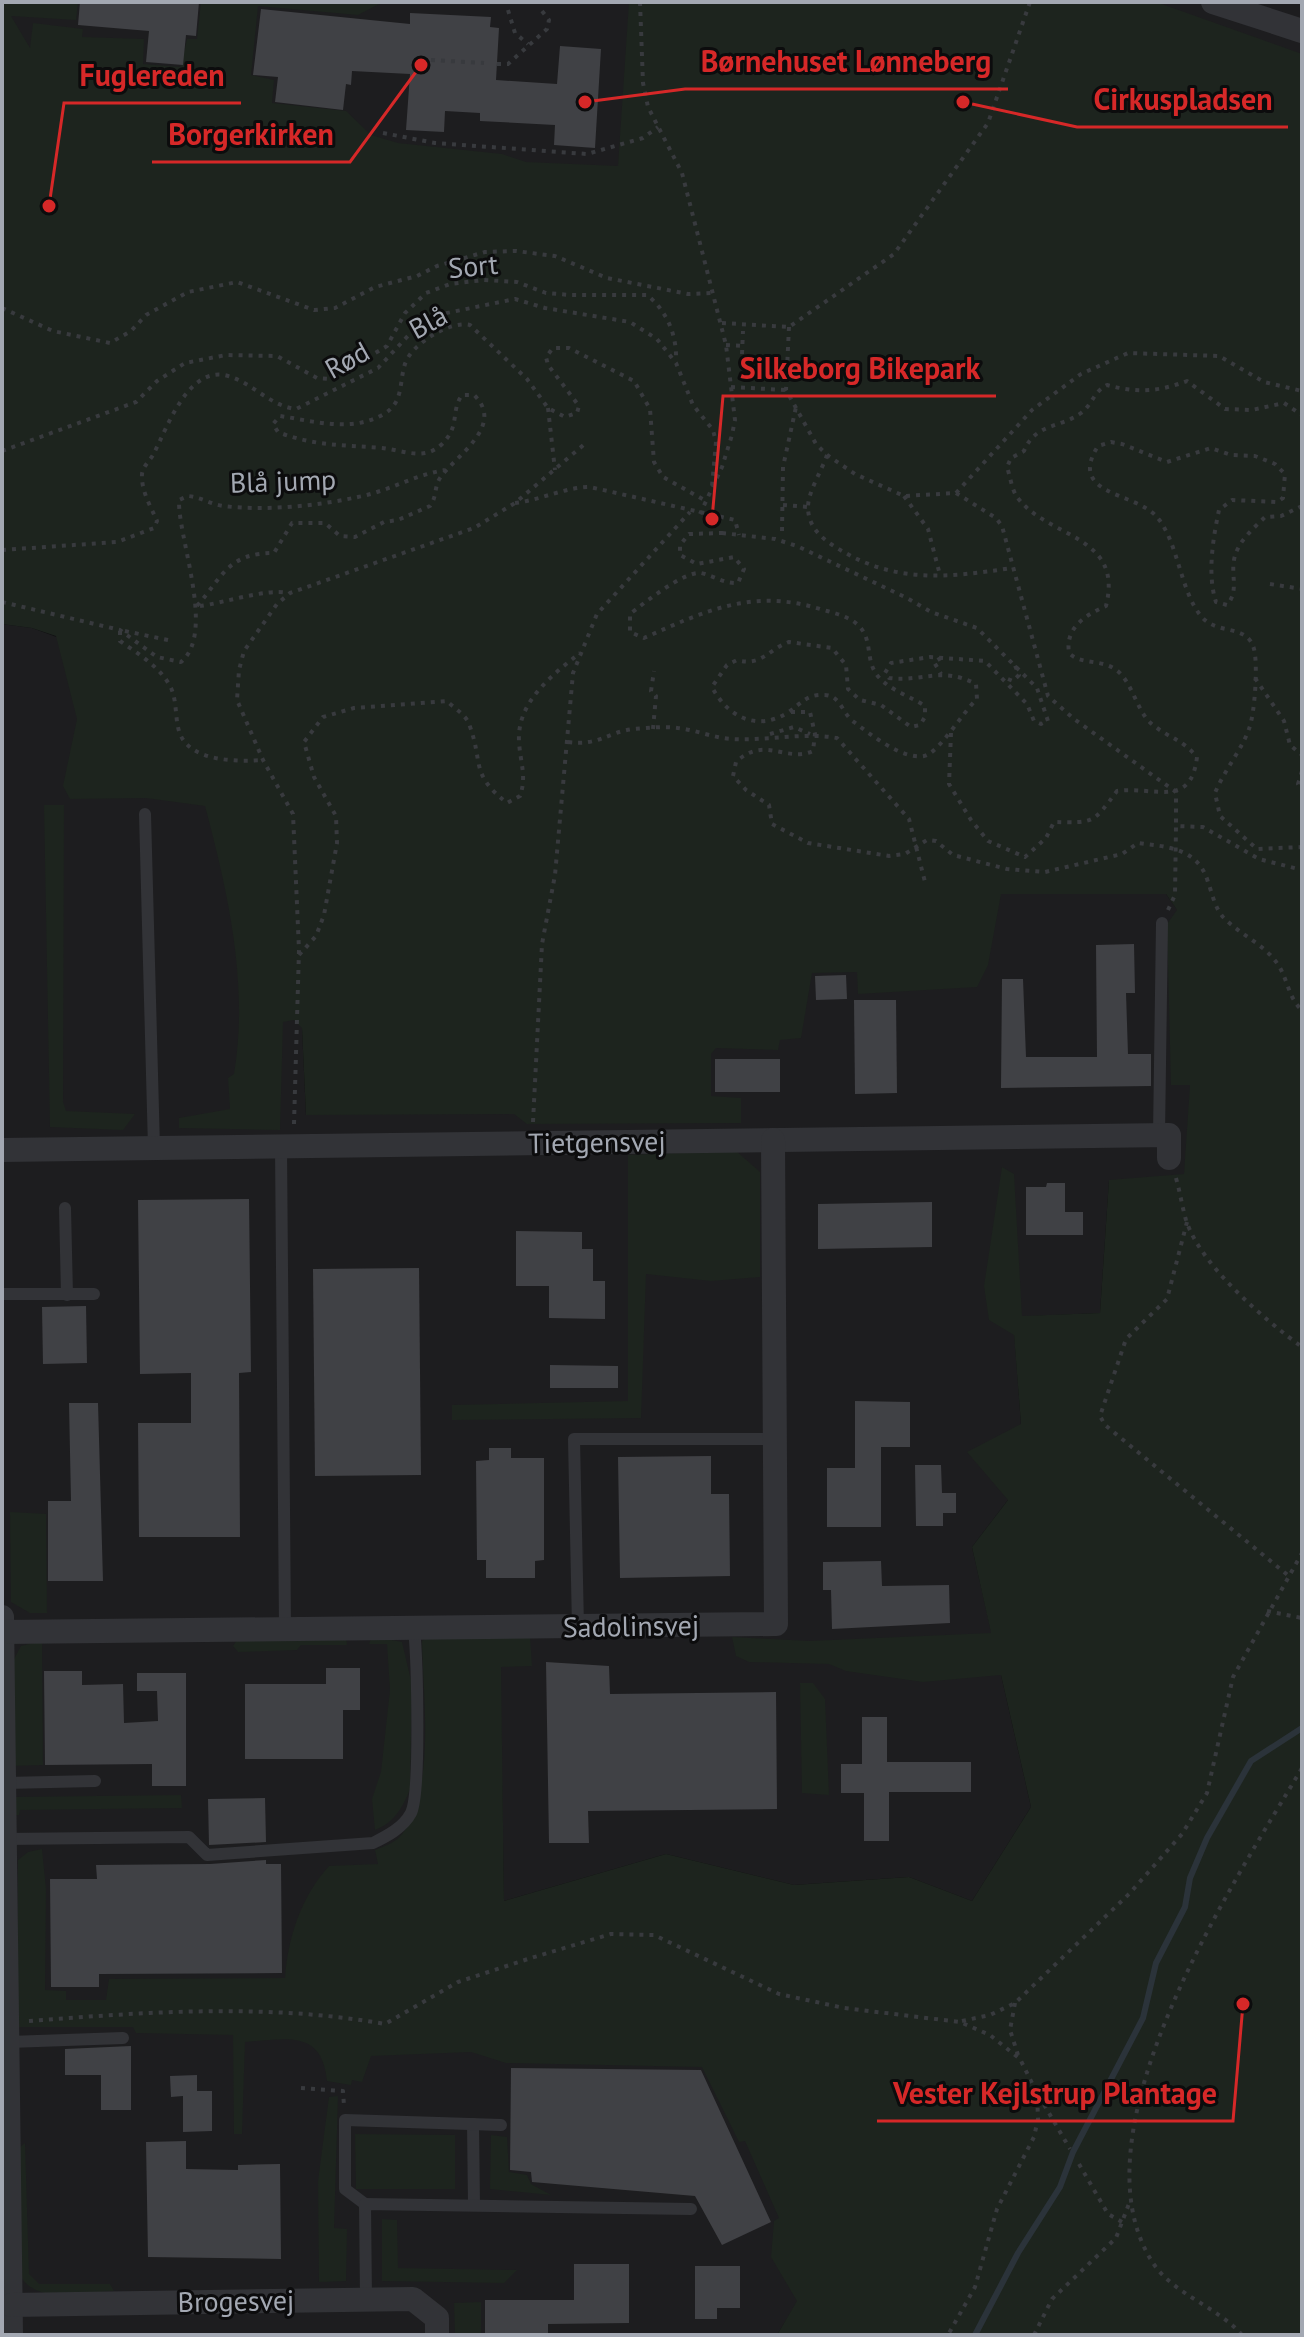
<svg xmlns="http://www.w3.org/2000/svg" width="1304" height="2337" font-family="'PT Sans',sans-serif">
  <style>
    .built { fill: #1d1d1f }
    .green { fill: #1d241e }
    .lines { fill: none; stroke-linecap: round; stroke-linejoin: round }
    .stream { stroke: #2b333a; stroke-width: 6 }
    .building { fill: #404145 }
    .path { stroke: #383a3e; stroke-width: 4; stroke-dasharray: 4 6; stroke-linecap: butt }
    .service { stroke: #323337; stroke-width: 12 }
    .minor { stroke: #323337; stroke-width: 24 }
    .labels { text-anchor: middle; stroke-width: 6; stroke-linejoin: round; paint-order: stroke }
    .street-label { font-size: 28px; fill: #a3a8b2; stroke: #0c0c0d }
    .leader { fill: none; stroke: #d62828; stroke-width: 3 }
    .callout-dot { fill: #d62828; stroke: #0c0c0d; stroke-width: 3 }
    .callout-label { font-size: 30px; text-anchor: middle; font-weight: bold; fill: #d62828; stroke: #0c0c0d; stroke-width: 6; stroke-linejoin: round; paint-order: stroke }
  </style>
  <rect width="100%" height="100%" fill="#111112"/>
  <g class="built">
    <path d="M2,2H636L627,168L281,152L41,111Z"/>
    <path d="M1147,2H1302V59Z"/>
    <path d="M2,624L32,628L195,688L295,874L306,1115L577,894H1166L1225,977L1216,1172L1109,1181L1100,1313L1013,1317L1021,1424L1008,1500L972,1547L1031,1807L972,1901L909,1877L794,1885L666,1854L504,1901L500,1667L424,1857L379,1858L372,2046L505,2008L909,2120L777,2335H2Z"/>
  </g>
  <g class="green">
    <path d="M2,2H78L76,20L11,16L30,48L33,23L83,29L82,37L144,39L143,64L181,67L187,39H197L201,2H383L358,15L258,6L251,75L274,80L272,103L346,111L371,135L398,143L502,154L526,162L618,166L629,2H1156L1302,54V2335H777L797,2301L771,2257L774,2221L779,2218L745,2141L739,2142L702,2067L506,2063L471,2052L371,2056L362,2082L352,2080L351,2085L327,2081C322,2029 287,2039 245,2042L242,2134H234L233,2035L136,2033L133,2027H17L18,1860L28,1852L42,1849L46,1889L45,1990L66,1991V2000H106L109,1979L285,1978C288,1937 301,1897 329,1866L378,1864L375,1850C387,1845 398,1842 405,1830C435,1782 423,1697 422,1641L428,1636H530L532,1666L501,1667L504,1901L666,1854L794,1885L909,1877L972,1901L1031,1807L1001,1675L923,1682L846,1671L829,1664L749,1662L736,1656L732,1637L809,1641L991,1633L972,1547L1008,1500L967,1452L1021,1424L1014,1335L989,1320L984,1286L1002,1167L1014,1174L1022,1316L1100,1313L1109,1180L1184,1174L1190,1085H1171L1167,924L1177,910L1166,894H1001L988,965L977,987L858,994L857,972L812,973L801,1038L780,1040L778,1050L716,1048L711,1054V1096L741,1098V1123L527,1124L514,1114L306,1115L302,1028L294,1020L283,1022L280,1130L179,1128V1118L230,1109L228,1078L234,1074C249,984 228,893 205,806L146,798L70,799L63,786L77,719L56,636L32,628L2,624Z"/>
    <path d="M44,805H64L63,1102L66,1111L135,1114L123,1130L50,1127Z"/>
    <path d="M736,1151L760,1172V1277L711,1281L646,1274L641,1418L452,1420V1405L628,1401V1155Z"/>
    <path d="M10,1512L46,1514L47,1613H30L11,1602Z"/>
    <path d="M372,1636L402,1642L412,1685L410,1789C403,1807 394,1823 375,1830L372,1799L381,1772L390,1690L387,1644H369Z"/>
    <path d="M346,1637L347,1645H301L297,1650L238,1652L233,1646L237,1640Z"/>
    <path d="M42,1641L43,1765L10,1766L9,1669L21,1646Z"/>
    <path d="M800,1683H813L825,1699L829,1795L802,1793Z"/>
    <path d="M181,1795L182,1808L20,1810L19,1815H13L12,1797Z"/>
    <path d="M338,2096L334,2228L347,2229L346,2281L319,2282L318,2181L329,2097Z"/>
    <path d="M355,2134L455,2135V2189H356Z"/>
    <path d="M491,2135L507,2137L509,2172L527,2175L531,2184L551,2195L490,2189Z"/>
    <path d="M25,2143L29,2274L39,2284H110L114,2291C85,2292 38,2305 21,2277L17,2150Z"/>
    <path d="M382,2219L397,2220L398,2268L517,2270L504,2283L382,2281Z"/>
    <path d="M481,2302V2335H455L454,2303Z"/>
  </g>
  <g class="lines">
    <path class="stream" d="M975,2335L1018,2253L1060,2187L1073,2152L1143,2018L1156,1963L1185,1907L1190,1878L1207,1838L1251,1761L1302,1728"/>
  </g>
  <g class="building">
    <path d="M80,2H199L196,36L186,35L183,65L146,62L149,31L78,25Z"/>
    <path d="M261,9L410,24V13L491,17L490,27L499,28L496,80L557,84L560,46L601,49L595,148L554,145L555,125L480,121V113L445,111L444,132L406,130L410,74L352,71L351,85L346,84L343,110L275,102L278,77L253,75Z"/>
    <path d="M1134,944L1135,993H1126L1128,1054H1151V1086L1001,1088L1002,979H1023L1026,1057H1097L1096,945Z"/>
    <path d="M846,975L847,999L816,1000L815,976Z"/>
    <path d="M854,1000H896L897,1093L855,1094Z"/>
    <rect x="715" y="1059" width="65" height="33"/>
    <path d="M1047,1183H1065V1212H1083V1235H1026V1187H1046Z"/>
    <path d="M249,1199L251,1372L239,1373L240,1537H139L138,1423H191V1373L140,1374L138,1200Z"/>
    <path d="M932,1202V1247L818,1249V1204Z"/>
    <path d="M516,1231L582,1232V1249H593V1281H605V1319L549,1318V1286H516Z"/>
    <path d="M419,1268L421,1475L315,1476L313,1269Z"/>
    <path d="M86,1306L87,1363L43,1364L42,1307Z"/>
    <path d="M550,1365L618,1366V1388H550Z"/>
    <path d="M855,1401L910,1402V1447H881V1527H827V1468H855Z"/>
    <path d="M69,1403H98L103,1581H48V1501H71Z"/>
    <path d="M489,1448H511V1458H544V1560L535,1561V1578H486V1560H477L476,1461L489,1460Z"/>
    <path d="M711,1456V1494H729L730,1576L620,1578L618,1457Z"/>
    <path d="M915,1465H941L942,1493H956V1513H943V1526H916Z"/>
    <path d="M881,1561L882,1586L949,1585L950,1623L832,1629L831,1590H823V1562Z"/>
    <path d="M546,1662L609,1666L610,1694L776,1692L777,1809L588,1811L589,1843H549Z"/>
    <path d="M326,1668H360V1710H343V1759H245V1684H326Z"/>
    <path d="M44,1671H82V1685L123,1684L124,1723L158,1721L157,1691H137V1673H186V1786H152V1764L45,1765Z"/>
    <path d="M862,1717H887V1762H971V1792H889V1841H864V1793H841V1764H862Z"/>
    <path d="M265,1798L266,1842L209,1845L208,1799Z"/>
    <path d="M266,1860V1864H281L282,1973L99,1974V1987H51L50,1879H97L96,1865L210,1864Z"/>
    <path d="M131,2046V2110H101V2075H65V2049Z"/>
    <path d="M511,2068L701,2070L771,2222L722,2245L695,2196L532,2182L531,2172L510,2170Z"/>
    <path d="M197,2075V2091H212V2131L183,2132V2096L171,2097L170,2076Z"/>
    <path d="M186,2141V2169L238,2170V2165L280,2164L281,2259L148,2257L146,2142Z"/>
    <path d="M574,2264H629V2323L548,2324V2335H485V2300H574Z"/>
    <path d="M695,2266H740V2308H717V2319H695Z"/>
  </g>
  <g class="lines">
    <g class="path">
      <path d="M640,2L643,83L648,107L682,173L726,345L735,420L732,435L722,467L700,514"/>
      <path d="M508,10L515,33L528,44"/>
      <path d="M431,60L484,63"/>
      <path d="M497,64H508L547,29L549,20L542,11"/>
      <path d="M383,133L435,143L587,154L643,138L658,127"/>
      <path d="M2,308L53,331L110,343L131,331L146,315L188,292L237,282L314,310L335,308L375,287L417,276L437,266L485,252L516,251L555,256L607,278L688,294L712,293"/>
      <path d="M722,323L789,327L894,254L988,123L1030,2"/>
      <path d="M789,327L786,390L816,444L827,455L855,474L904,496L956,493L996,518L1002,526L1048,696L1074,719L1176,792V826"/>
      <path d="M726,345L744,346"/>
      <path d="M742,354L743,331"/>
      <path d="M731,387L786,390"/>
      <path d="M548,408L555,470"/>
      <path d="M2,451L136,402L157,381L185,363L226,355L277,356L317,378L332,379L387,346L405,313L426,293L450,284L484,280L517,282L546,293L570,295H647C667,311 677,335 676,361"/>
      <path d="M827,455C822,470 808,492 808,507C808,526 820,537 834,546C892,584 946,578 1012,568"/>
      <path d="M956,493L1032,410L1081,374L1128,353L1219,356L1264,382L1302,391"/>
      <path d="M904,496L928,529L940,575"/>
      <path d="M515,503C541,500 565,487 590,487L735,520L739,535"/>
      <path d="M783,505L808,507"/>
      <path d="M1302,506L1281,516L1265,517C1253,529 1237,542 1234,560C1231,576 1239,591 1227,605L1216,602C1207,575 1213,538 1219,510L1232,500L1277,502L1283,498L1285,474L1275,464L1255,456L1231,455L1211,448L1167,462L1122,444L1111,442L1098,446C1067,495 1134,492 1156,516C1178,540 1180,591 1201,616C1217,636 1247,623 1254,649C1258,664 1255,713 1249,729C1242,749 1224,771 1215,793L1220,816L1257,849L1302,847"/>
      <path d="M782,531L783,467L796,407"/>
      <path d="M722,533L775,539L797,546L907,598L931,612L977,628L1037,688L1048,721L1041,724L1034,721L1027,704L985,661L930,657L891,663L885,673L889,678C923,682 942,666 976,684L977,699C962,713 939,753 924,756C903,760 871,735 854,722C842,714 841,695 824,695C806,694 801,704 787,713C756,732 727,716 712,687L727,665L737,660C761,667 769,649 789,642L832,648L846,665L848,689L860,700L881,705L911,727L920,725L925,717V706C910,696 884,688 875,672C866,657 872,639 859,626C849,616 834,613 820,609C752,588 705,611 644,638L630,632V614C644,603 684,571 701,573C715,576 724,584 738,583L744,569L734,557L697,564L680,555V545L689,534Z"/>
      <path d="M2,550L117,542L154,528L157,521C151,507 141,491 142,474C143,466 150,461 154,453C167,428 187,369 224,375C250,380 269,406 296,409L378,368L420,323L437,315L515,299L545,308L630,322L657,339L676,363L693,405L713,430L716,442L712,486"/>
      <path d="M1270,584L1302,589"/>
      <path d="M2,602L120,630L157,657L181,662C216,633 178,539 179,500L188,496C200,497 210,504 223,506C266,511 316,506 358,497C389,491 414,475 445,470"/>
      <path d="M197,606C223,576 228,553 274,553L292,523H325L340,536L355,537L384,522L398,520L430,506C437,497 434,487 440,478C455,456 506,426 474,395H462C450,412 461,426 441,445C424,461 402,450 382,448C345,445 313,446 278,432L273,424L280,416C314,421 351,433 384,414C404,402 399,382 405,364C411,344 451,320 470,325L527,379L548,408L565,417L577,413L579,406L548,365L546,357L553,348H569L634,381L650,409L654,462L663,477L706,501"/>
      <path d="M200,606C224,603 267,588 288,593"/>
      <path d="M168,640L120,630V641C138,654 161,667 171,688C177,701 175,718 179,731C188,762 238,762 263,760"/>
      <path d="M941,658L934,662L941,674"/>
      <path d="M1255,678L1284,721L1290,745L1302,755"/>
      <path d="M1008,679L1013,681L1019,675L1014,663"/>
      <path d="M791,712H810L815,734L813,751C785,763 765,735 736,762L733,776L746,790L769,805L772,824L808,843L889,856L905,854L927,840L936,841L953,855L1007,869L1045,872L1122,854L1138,843C1168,847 1198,848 1208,882C1212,893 1215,908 1223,917C1240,935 1265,944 1279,966C1288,981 1289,999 1302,1010"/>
      <path d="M653,729L656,696L651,691L654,671"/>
      <path d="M951,733L949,784L971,820L988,841L1025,857L1046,838L1054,822C1095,823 1093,823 1117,791C1155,786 1191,809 1197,757C1182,739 1169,738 1153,725C1136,712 1133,681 1115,669C1100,659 1081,665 1069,653C1065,627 1086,615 1106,606C1124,534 1048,539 1017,497C1012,490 1010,476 1007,467L1011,458L1024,451C1035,423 1061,428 1081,413C1093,404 1093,392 1107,385C1137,393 1158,392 1187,381L1225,409L1252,410L1284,403L1302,415"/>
      <path d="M770,734L794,727L810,734"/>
      <path d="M568,742C600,746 607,732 634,729C647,728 664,726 678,728C696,730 714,738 732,739C768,741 802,732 837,738L909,819L925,882"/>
      <path d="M1302,771L1298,784L1302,789"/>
      <path d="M1168,910L1175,895L1176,826L1203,827L1259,859L1302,870"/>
      <path d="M299,955L316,936L324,915L337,843L336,816L314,777L304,742L323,717L354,708L447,701C454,708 466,715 469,724C484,763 469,773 507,803L520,796C527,776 520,762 519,741C517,702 552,675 580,653"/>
      <path d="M533,1122L542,944L555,875L573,673L597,614L690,512"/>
      <path d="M294,1124L299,950L293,814L263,760L237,700L239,670L244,651L277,604L290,593L474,528L515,503L587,442"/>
      <path d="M1176,1178C1180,1192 1182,1206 1186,1220C1200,1265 1265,1320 1302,1347"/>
      <path d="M1187,1222L1167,1299L1126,1339L1100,1416L1105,1425L1290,1577"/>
      <path d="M1267,1611L1302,1618"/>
      <path d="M1015,2003L1010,2030L1018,2055"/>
      <path d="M29,2021C147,2012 267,2003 385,2024L458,1982L531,1958L611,1934L654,1935L779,1994L844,2008L960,2022L990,2035L1020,2059L1037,2093L1038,2119L1034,2137L997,2209L975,2287L948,2335"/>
      <path d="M962,2021L990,2015L1015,2003L1129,1894L1182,1834L1207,1793L1233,1677L1302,1553"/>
      <path d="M301,2088L343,2091L344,2106"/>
      <path d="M1039,2096L1070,2149"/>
      <path d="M1079,2164L1108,2214L1122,2222"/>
      <path d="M1034,2335L1052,2299L1116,2238L1130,2201"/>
      <path d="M1242,2335C1218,2307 1173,2294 1153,2263C1068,2133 1235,1881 1302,1768"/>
    </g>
    <g class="service">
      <path d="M145,814L154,1148"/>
      <path d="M1159,1135L1162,923"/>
      <path d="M281,1147L285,1629"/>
      <path d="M65,1208L67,1295"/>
      <path d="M2,1294H94"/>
      <path d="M578,1627L574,1439H775"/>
      <path d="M5,1783L95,1781"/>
      <path d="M6,1839L189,1837L207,1855L373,1843C387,1836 403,1828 411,1813C421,1792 417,1658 414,1628"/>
      <path d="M9,2042L123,2038"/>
      <path d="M473,2124L474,2205"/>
      <path d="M365,2204L345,2189V2120L501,2125"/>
      <path d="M366,2298L365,2204L691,2209"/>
    </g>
    <g class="minor">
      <path d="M1213,2L1302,31"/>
      <path d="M2,1150L1169,1135V1158"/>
      <path d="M2,1617L11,2335"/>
      <path d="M2,1632L776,1624L773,1140"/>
      <path d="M11,2305L413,2299L437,2318V2335"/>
    </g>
  </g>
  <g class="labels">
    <g class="street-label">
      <text transform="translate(473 266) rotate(-5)" y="10">Sort</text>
      <text transform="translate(428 322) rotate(-29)" y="10">Blå</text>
      <text transform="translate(347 360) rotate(-29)" y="10">Rød</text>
      <text transform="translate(283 481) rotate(-2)" y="10">Blå jump</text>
      <text transform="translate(597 1142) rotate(-1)" y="10">Tietgensvej</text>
      <text transform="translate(631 1626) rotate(-1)" y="10">Sadolinsvej</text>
      <text transform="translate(236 2301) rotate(-1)" y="10">Brogesvej</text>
    </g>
  </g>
  <path class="leader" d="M585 102L685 89H1008M49 206L64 103H241M963 102L1077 127H1288M421 65L350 162H152M712 519L723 396H996M1243 2004L1233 2121H877"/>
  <g class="callout-dot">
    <circle cx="585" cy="102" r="8"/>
    <circle cx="49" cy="206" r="8"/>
    <circle cx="963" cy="102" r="8"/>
    <circle cx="421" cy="65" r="8"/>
    <circle cx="712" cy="519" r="8"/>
    <circle cx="1243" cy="2004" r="8"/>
  </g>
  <g class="callout-label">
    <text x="846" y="72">Børnehuset Lønneberg</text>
    <text x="152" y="86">Fuglereden</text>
    <text x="1183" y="110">Cirkuspladsen</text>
    <text x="251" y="145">Borgerkirken</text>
    <text x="860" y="379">Silkeborg Bikepark</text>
    <text x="1055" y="2104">Vester Kejlstrup Plantage</text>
  </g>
  <rect width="1304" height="2337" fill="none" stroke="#a3a8b2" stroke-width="8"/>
</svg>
